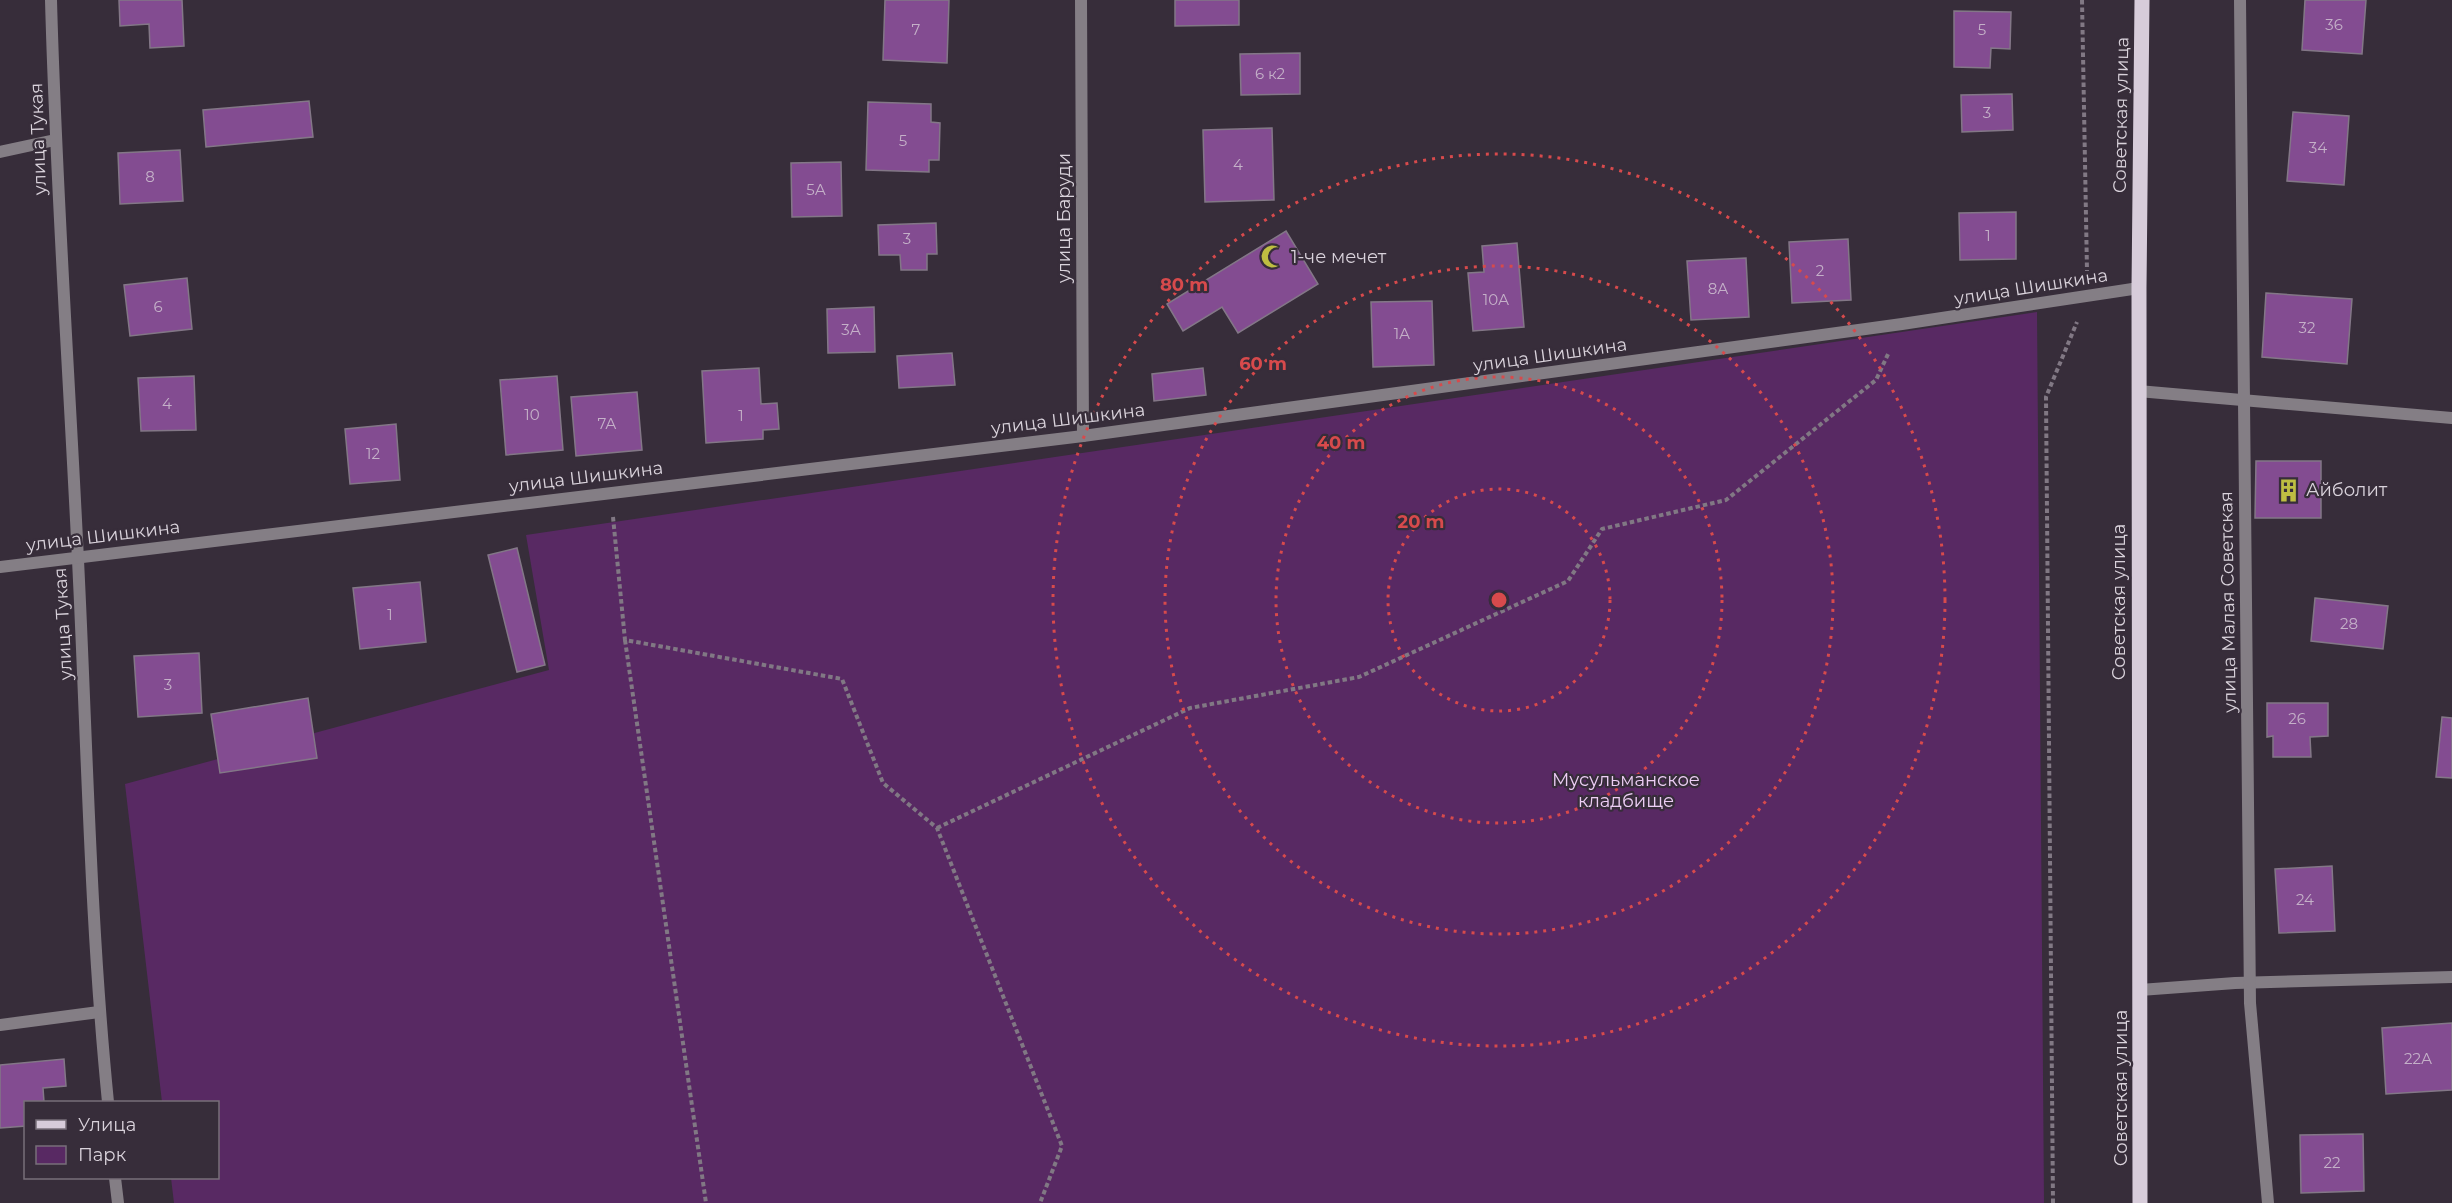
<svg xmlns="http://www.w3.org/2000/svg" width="2452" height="1203" font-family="Montserrat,sans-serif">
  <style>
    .green { fill: #582963 }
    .building { fill: #834c91; stroke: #837787; stroke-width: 1.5 }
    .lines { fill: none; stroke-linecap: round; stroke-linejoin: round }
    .path { stroke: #817884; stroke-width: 4; stroke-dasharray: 4.5 3; stroke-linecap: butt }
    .lane { stroke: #847e85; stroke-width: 12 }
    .street { stroke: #847e85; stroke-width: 12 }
    .primary { stroke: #d7ccda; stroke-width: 15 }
    .ring { fill: none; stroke: #d74a4c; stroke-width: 3; stroke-dasharray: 3 6 }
    .labels { text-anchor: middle; stroke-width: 4.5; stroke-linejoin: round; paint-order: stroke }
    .number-label { font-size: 15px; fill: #c4b0c8 }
    .street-label { font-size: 18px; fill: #d9d2db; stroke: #372d3a }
    .poi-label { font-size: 18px; fill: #d9d2db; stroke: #372d3a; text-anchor: start }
    .park-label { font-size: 18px; fill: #edcef5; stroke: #372d3a }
    .centre { fill: #d74a4c; stroke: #372d3a; stroke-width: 3 }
    .ring-label { font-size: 18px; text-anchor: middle; font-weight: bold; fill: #d74a4c; stroke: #372d3a; stroke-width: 4.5; stroke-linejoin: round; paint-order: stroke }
  </style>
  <rect width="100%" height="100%" fill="#372d3a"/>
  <path class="green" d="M2037,312L2044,1203H174L171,1178H218V1102H162L125,784L549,670L526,535Z"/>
  <g class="building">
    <path d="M119,0H182L184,46L150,48L149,24L120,26Z"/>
    <path d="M885,0H949L947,63L883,60Z"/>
    <path d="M1175,0H1239V25L1175,26Z"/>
    <path d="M2305,0H2366L2362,54L2302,50Z"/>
    <path d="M1954,11L2011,12L2010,49L1991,48L1990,68L1954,67Z"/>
    <path d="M1300,53V94L1241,95L1240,54Z"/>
    <path d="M2012,94L2013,130L1962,132L1961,95Z"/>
    <path d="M309,101L313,137L206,147L203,110Z"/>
    <path d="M868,102L931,104V122L940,123L939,160H929V172L866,170Z"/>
    <path d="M2293,112L2349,116L2344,185L2287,181Z"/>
    <path d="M1272,128L1274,200L1205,202L1203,130Z"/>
    <path d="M180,150L183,201L120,204L118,153Z"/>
    <path d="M841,162L842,216L792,217L791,163Z"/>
    <path d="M2016,212V259L1960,260L1959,213Z"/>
    <path d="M936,223L937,254H927V270H901L900,255H879L878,225Z"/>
    <path d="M1286,231L1318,284L1238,333L1222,307L1183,331L1167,304Z"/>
    <path d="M1848,239L1851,300L1792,303L1789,242Z"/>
    <path d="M1517,243L1524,327L1473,331L1468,273L1484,272L1482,246Z"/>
    <path d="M1746,258L1749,317L1691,320L1687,261Z"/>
    <path d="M187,278L192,329L130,336L124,285Z"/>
    <path d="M2266,293L2352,299L2347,364L2262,357Z"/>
    <path d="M1432,301L1434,365L1373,367L1371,302Z"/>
    <path d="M874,307L875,352L828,353L827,309Z"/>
    <path d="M952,353L955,385L899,388L897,356Z"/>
    <path d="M759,368L761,404L777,403L779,429L763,430V439L706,443L702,371Z"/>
    <path d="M1203,368L1206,395L1154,401L1152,374Z"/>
    <path d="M194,376L196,430L141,431L138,378Z"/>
    <path d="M557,376L563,450L506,455L500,380Z"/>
    <path d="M637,392L642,450L576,456L571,397Z"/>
    <path d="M396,424L400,480L350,484L345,429Z"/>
    <path d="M2256,461H2321V518H2255Z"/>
    <path d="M517,548L545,665L517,672L488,555Z"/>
    <path d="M420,582L426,642L360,649L353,588Z"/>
    <path d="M2315,598L2388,606L2383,649L2311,641Z"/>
    <path d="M199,653L202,713L138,717L134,656Z"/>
    <path d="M308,698L317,758L220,773L211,714Z"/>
    <path d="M2267,703H2328V736L2310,737L2311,757H2273V736L2267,737Z"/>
    <path d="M2442,717L2452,718V778L2436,777Z"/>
    <path d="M2332,866L2335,931L2279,933L2275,869Z"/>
    <path d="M2452,1023V1090L2386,1094L2382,1028Z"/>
    <path d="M64,1059L66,1086L43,1088L44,1102H26V1126L0,1128V1065Z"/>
    <path d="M2363,1134L2364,1191L2301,1193L2300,1135Z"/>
  </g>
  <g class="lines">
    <g class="path">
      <path d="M2082,0L2087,271"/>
      <path d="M613,517L625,640L842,679L883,783L937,828L1062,1146L1040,1203"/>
      <path d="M625,640L706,1203"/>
      <path d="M937,828L1190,708L1359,677L1568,581L1602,529L1726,500L1876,380L1889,352"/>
      <path d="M2053,1203L2046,397L2077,322"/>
    </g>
    <g class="lane">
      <path d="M0,152L55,140"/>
      <path d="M2138,391L2452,418"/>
      <path d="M2140,990L2235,983L2452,977"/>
    </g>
    <g class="street">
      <path d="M51,0C56,187 69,373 78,560C87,741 90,922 108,1102"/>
      <path d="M1081,0L1083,436"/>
      <path d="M2240,0L2250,1003L2268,1203"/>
      <path d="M0,567L1083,436L1902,324L2139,288"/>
      <path d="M0,1025L99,1012"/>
      <path d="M115,1178L118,1203"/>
    </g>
    <path class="primary" d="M2140,1203L2139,288L2142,0"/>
  </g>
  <g class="ring">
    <circle cx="1499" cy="600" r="111"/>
    <circle cx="1499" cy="600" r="223"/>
    <circle cx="1499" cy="600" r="334"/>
    <circle cx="1499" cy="600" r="446"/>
  </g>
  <defs>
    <symbol id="mosque-bare" viewBox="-9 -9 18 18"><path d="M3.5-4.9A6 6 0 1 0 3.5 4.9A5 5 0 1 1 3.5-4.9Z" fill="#bebe42" stroke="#372d3a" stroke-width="2.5" paint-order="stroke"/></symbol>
    <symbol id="building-bare" viewBox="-9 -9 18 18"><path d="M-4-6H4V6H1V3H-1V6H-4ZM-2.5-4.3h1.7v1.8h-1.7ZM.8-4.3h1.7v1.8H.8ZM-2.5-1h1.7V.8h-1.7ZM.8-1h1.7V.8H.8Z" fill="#bebe42" stroke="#372d3a" stroke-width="2.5" paint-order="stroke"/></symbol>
  </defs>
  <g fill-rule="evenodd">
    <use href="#mosque-bare" x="1256" y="240" width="33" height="33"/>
    <use href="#building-bare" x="2272" y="474" width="33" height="33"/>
  </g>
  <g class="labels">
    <g class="number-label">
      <text x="2334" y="30">36</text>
      <text x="916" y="35">7</text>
      <text x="1982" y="35">5</text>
      <text x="1270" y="79">6 к2</text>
      <text x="1987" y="118">3</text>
      <text x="903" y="146">5</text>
      <text x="2318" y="153">34</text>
      <text x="1238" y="170">4</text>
      <text x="150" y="182">8</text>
      <text x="816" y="195">5А</text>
      <text x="1988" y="241">1</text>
      <text x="907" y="244">3</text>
      <text x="1820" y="276">2</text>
      <text x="1718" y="294">8А</text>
      <text x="1496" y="305">10А</text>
      <text x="158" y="312">6</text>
      <text x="2307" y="333">32</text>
      <text x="851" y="335">3А</text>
      <text x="1402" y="339">1А</text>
      <text x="167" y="409">4</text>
      <text x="532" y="420">10</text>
      <text x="741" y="421">1</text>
      <text x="607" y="429">7А</text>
      <text x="373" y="459">12</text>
      <text x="390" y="620">1</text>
      <text x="2349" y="629">28</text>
      <text x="168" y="690">3</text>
      <text x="2297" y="724">26</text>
      <text x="2305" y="905">24</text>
      <text x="2418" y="1064">22А</text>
      <text x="2332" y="1168">22</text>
    </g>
    <g class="street-label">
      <text transform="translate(2121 115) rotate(-89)" y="6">Советская улица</text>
      <text transform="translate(38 139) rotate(-92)" y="6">улица Тукая</text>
      <text transform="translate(1064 218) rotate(-90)" y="6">улица Баруди</text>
      <text transform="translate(2031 287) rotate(-9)" y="6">улица Шишкина</text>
      <text transform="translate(1550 355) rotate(-8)" y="6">улица Шишкина</text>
      <text transform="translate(1068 419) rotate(-7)" y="6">улица Шишкина</text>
      <text transform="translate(586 477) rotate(-7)" y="6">улица Шишкина</text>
      <text transform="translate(103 536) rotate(-7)" y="6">улица Шишкина</text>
      <text transform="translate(2119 602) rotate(-90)" y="6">Советская улица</text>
      <text transform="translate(2228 602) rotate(-91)" y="6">улица Малая Советская</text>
      <text transform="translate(63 624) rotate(-93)" y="6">улица Тукая</text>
      <text transform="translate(2121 1088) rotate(-90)" y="6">Советская улица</text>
    </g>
    <g class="poi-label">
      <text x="1291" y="263">1-че мечет</text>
      <text x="2306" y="496">Айболит</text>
    </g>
    <g class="park-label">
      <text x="1626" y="786">Мусульманское<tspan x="1626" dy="21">кладбище</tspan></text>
    </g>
  </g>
  <circle cx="1499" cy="600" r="9" class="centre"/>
  <g class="ring-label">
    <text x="1184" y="291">80 m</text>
    <text x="1263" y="370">60 m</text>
    <text x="1341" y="449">40 m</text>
    <text x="1421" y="528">20 m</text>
  </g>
  <rect x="24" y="1101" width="195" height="78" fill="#372d3a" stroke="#786f7a" stroke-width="1.5"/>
  <rect x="36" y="1120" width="30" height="9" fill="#d7ccda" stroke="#786f7a" stroke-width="1.5"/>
  <text x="78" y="1131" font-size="18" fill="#d9d2db">Улица</text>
  <rect x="36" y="1146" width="30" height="18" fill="#582963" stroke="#786f7a" stroke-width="1.5"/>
  <text x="78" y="1161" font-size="18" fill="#d9d2db">Парк</text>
</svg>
